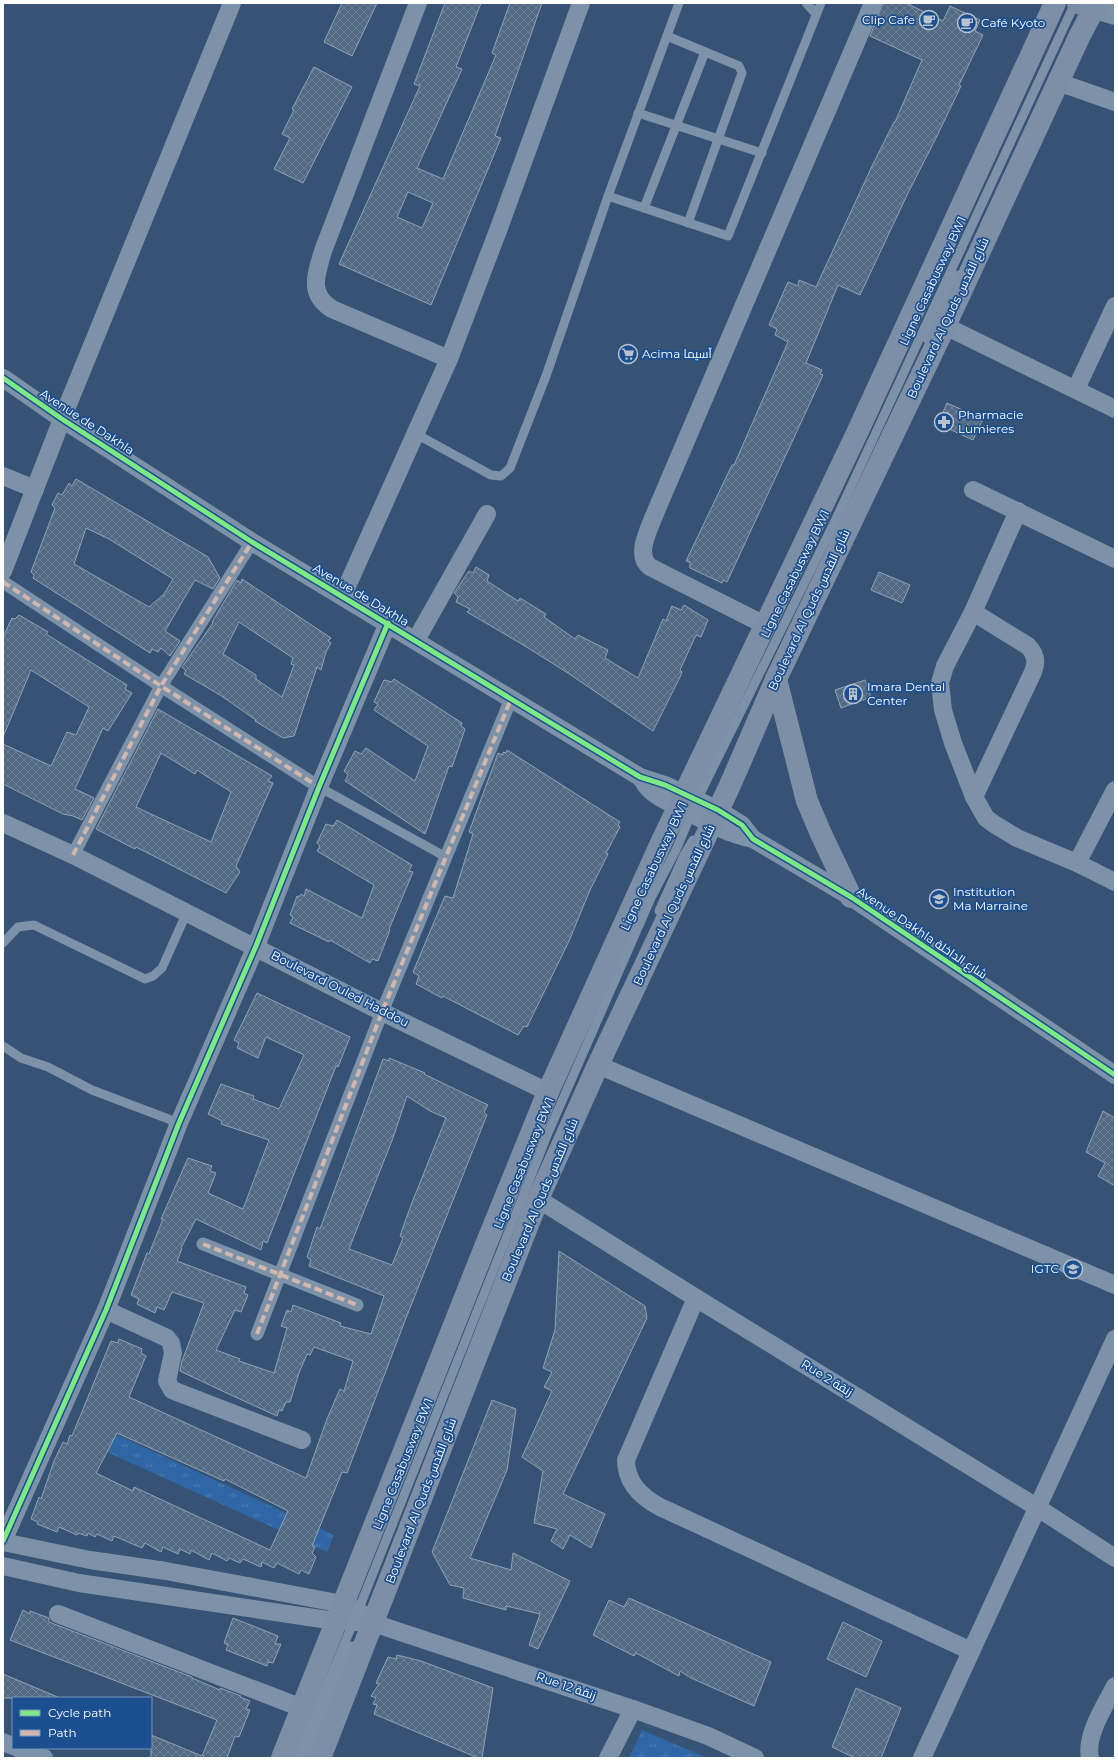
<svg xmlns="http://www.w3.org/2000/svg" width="1118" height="1761" font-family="Montserrat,Cairo,sans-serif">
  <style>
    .park { fill: url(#park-tufts) }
    .building { fill: url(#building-cross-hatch); stroke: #92a2b6; fill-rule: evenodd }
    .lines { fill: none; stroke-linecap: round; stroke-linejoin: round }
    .service { stroke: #7d92a8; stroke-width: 9 }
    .pedestrian { stroke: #7d92a8; stroke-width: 13 }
    .minor { stroke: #7d92a8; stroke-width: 18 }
    .tertiary { stroke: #7d92a8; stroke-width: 22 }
    .secondary { stroke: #798da4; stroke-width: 22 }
    .primary { stroke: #7d8ea7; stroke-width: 22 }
    .quiet { stroke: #d1b7ad; stroke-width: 4; stroke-dasharray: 8 4; stroke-linecap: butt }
    .cycleway-casing { stroke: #1b4f8f; stroke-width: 8 }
    .cycleway { stroke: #7ce984; stroke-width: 5 }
    .labels { text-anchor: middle; stroke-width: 3.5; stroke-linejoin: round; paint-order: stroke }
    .poi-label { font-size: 12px; fill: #fff; stroke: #1b4f8f; text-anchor: start }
    .street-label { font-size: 12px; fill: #fff; stroke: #1b4f8f }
  </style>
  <defs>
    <pattern id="park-tufts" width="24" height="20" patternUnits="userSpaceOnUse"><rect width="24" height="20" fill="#2f66a5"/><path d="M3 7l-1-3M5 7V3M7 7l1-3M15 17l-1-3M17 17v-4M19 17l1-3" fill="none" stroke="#4e7db2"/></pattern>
    <pattern id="building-cross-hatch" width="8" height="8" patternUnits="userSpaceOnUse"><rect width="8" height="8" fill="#526984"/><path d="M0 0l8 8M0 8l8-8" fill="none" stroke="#6c8096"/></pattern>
  </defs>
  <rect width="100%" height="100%" fill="#365274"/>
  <g class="park">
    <path d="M83,1419L334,1535L327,1552L76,1438Z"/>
    <path d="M642,1730L708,1758H629Z"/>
  </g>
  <g class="building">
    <path d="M342,3H377L352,56L324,42Z"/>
    <path d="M445,3H481L456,67L462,69L417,168L443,179L496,55L492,53L510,3H542L495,136L501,138L431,305L339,264L420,86L414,84ZM408,192L433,203L422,228L397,217Z"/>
    <path d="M883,3H906L943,21L950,6L980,20L975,31L983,35L959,85L961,86L935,140L908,193L860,295L838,285L806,363L822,370L820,374L823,375L727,582L723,580L722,583L690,568V562L686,561L732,465H734L788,342L775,335L777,329L769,325L788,282L798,286L799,280L816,287L873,164L894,122H895L922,60L870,36Z"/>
    <path d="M314,67L352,87L303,183L274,169L290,138L282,134L294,110L292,109Z"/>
    <path d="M947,403L983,419L973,440L938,424Z"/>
    <path d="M76,479L208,557L220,578L213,589L195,580L165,631L180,641L170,656L161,648L158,652L152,649L150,653L33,578L34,575L31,572L55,508L52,505L58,493L62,495L69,483L72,486ZM86,528L109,539L173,579L164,594L149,607L74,564Z"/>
    <path d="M476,567L489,575L487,581L518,601L520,598L546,614L544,617L575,639L578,635L608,650L605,658L638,678L663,619L666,621L672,606L681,610L684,605L708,620L701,637L696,635L680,670L682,672L680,677L653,731L568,673L520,643L467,612L470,609L456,602L458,597L454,593L469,571L473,573Z"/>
    <path d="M879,572L910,585L902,603L871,590Z"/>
    <path d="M242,579L331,638L328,641L331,643L326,652L321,670L317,667L294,736L283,738L255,721L256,720L220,695L184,674L186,671L182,667L213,623L212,622L237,580L241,583ZM239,622L293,658L291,664L294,665L282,697L256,679V675L223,654Z"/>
    <path d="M19,615L48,632L46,634L127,685L125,689L132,693L108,731L103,728L75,789L94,798L82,820L73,816L63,814L3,784V744L51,766L67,732L76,735L89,707L31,670L3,737V637L12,618L15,619Z"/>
    <path d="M394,679L462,723L461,726L465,729L452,767L449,766L425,834L345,781L348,775L344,771L355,751L361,754L366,748L415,781L428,746L374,710L378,704L374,702L384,680L392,682Z"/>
    <path d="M865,680L871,697L841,708L835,690Z"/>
    <path d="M158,709L272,776L268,781L273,783L236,866L240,872L226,893L136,847L135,849L96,829ZM161,753L195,774L197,770L231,792L211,842L136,807Z"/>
    <path d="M507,750L620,822L618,825L620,827L606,853L608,854L590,890L569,941L527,1027L524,1026L518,1035L443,996L442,998L416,984L419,976L413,972L445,896L453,898L473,834L469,832L498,753L503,755V752L506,753Z"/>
    <path d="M337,820L412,865L409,871L413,872L389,929L390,930L378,961L372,959L370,963L330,940L329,942L290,923L293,917L290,915L297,896L299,897L301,894L304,896L306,889L362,918L374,885L317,851L320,846L317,843L326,824L333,826Z"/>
    <path d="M257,993L350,1037L338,1067L336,1066L267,1243L263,1241L261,1250L196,1219L181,1248L182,1249L177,1261L246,1287L244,1293L248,1295L241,1312L235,1310L216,1350L240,1359L239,1361L274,1373L287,1328L281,1326L287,1310L291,1312L293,1305L341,1323L340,1326L371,1334L384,1296L309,1266L311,1260L307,1257L317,1227L320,1229L383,1059L389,1061V1058L425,1073L424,1074L488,1105L484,1112L487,1115L406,1318L347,1473L342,1472L312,1546L315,1547L312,1553L316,1557L309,1574L301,1570L299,1574L277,1563L274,1568L262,1562L261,1567L243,1559L240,1563L229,1558L227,1561L212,1553L209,1560L191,1550L190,1554L180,1549L178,1554L163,1547L161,1552L145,1543L142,1548L114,1536L112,1541L97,1534L95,1537L88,1533L87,1536L78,1533L77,1535L59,1527L57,1532L37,1524L38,1522L31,1519L39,1497L41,1499L54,1461L63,1442L67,1444L70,1435L72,1436L111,1341L118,1343L119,1339L142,1349L141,1353L146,1356L129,1397L306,1478L327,1419L340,1389L344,1391L353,1361L314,1347L310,1355L307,1354L299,1373L290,1402H286L282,1411L279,1410L277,1416L231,1395L180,1371L182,1361L204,1303L172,1292L164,1310L157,1307L155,1313L137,1304L139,1299L131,1295L147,1253L149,1254L163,1219H161L188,1158L212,1166L210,1171L216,1173L208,1193L243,1209L269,1140L221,1124L222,1121L208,1114L221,1084L254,1096L253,1099L279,1109L304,1055L266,1037L258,1058L237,1048L239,1043L234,1040ZM407,1096L430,1111L446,1118L411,1205L400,1236L403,1238L392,1265L349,1249L393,1138ZM117,1433L224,1481L225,1479L288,1511L270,1550L134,1487L133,1491L96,1473Z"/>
    <path d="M1103,1111L1115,1118V1186L1098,1176L1105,1163L1086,1152Z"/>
    <path d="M559,1251L645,1306L647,1318L563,1494L605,1514L591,1548L570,1535L563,1549L551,1541L557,1529L534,1523L543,1471L522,1457L552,1391L544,1387L552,1372L543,1368L555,1330Z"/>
    <path d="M492,1400L516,1409L507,1470L470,1558L511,1570L513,1553L570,1581L538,1649L529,1645L540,1614L506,1606V1610L463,1598L464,1588L450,1585L432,1552Z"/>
    <path d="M629,1598L771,1662L754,1706L691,1678L680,1671L679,1676L636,1653L634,1656L593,1635L609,1600L624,1607Z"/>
    <path d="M23,1610L30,1614V1611L49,1618V1622L192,1677V1678L220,1690V1688L241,1696L240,1697L250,1701L246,1709L250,1710L239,1737L235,1736L227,1758H151V1735L202,1756L217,1720L10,1640Z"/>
    <path d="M233,1618L278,1636L275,1644H281L273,1663L268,1662L267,1666L226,1650L228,1645L224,1643Z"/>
    <path d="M843,1622L882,1641L866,1677L827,1659Z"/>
    <path d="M397,1655L421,1661L493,1688L482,1758H478L374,1714L377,1705L373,1704L376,1698L371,1696L379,1684L376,1683L388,1657L396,1659Z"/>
    <path d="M3,1674L60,1698H3Z"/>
    <path d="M856,1688L901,1708L881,1758H855L832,1747Z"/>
  </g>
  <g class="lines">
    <g class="service">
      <path d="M679,3L608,196L728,236L821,3"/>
      <path d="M806,3L816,14"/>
      <path d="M667,36L739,66L742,73L688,223"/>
      <path d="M638,113L762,153"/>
      <path d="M644,208L705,52"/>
      <path d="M927,339L957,275"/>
      <path d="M416,434L491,475L501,476L510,468L546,376L608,196"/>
      <path d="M319,787L446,857"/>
      <path d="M659,911L684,855L693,840"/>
      <path d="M3,943L18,927L34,925L145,979L153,976L162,968L187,912"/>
      <path d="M3,1046L21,1058L48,1067L92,1090L179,1123"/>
      <path d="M297,1758L358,1611L548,1133L651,898L676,850L697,800L835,521L1075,3"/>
      <path d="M306,1758L352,1646"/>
    </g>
    <g class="pedestrian">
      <path d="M3,582L161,686L319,787"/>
      <path d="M73,855L161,686L252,542"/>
      <path d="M203,1244L357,1305"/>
      <path d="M257,1334L382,1012L511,699"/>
    </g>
    <g class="minor">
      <path d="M418,3L323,251C316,275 308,294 332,309L449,359"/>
      <path d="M1058,82L1115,102"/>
      <path d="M945,326L1115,409"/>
      <path d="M3,378L62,419L252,542L640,777L665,785L718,810L742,825L753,839L851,897L1115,1075"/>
      <path d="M1076,389L1115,306"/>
      <path d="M3,476L35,489"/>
      <path d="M973,490L1115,559"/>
      <path d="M1018,511L973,612L945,666L940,683L943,710L953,743L974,797L986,818L994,824L1017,838L1077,863L1115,882"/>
      <path d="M3,571L62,419L232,3"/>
      <path d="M343,595L449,359L499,228L581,3"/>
      <path d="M973,612L1028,646C1036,654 1037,662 1033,672L974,797"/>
      <path d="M765,625L650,567C634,555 650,527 656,511L873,3"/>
      <path d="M416,640L487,514"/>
      <path d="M641,778C643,781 645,785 648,788C657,798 673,804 685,810C707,822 728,834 753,839"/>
      <path d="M3,823L73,855L382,1012L548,1092"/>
      <path d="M1077,863L1115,790"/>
      <path d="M598,1065C771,1137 942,1213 1115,1285"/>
      <path d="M538,1199L696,1298L1038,1508L1115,1558"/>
      <path d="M696,1298L626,1460C626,1483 641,1497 660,1507L971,1651"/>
      <path d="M106,1310L167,1338L171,1343L173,1353L167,1381L172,1390L302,1440"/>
      <path d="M3,1541L106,1310L179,1123L256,946L319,787L388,623"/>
      <path d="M3,1542L90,1560L166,1571L343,1604L360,1612L373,1623"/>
      <path d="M3,1566L79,1583L335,1621L373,1623L633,1709L708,1736L755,1758"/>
      <path d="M58,1614L302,1708"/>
      <path d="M3,1742L13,1746"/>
      <path d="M18,1748L44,1758"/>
      <path d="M608,1758L633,1709"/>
      <path d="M922,1758L1115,1339"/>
      <path d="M1090,1758C1085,1735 1105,1706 1115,1686"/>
    </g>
    <path class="tertiary" d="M1095,8L1115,14"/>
    <path class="secondary" d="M1078,3L1095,8"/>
    <g class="primary">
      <path d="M776,679L807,801L821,834L851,897"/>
      <path d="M282,1758L485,1247L548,1092L661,843L857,433L1055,3"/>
      <path d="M320,1758L538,1199L598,1065L731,783L776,679L945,326L1080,35L1097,3"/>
    </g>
    <g class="quiet">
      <path d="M3,582L161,686L319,787"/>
      <path d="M73,855L161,686L252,542"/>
      <path d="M203,1244L357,1305"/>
      <path d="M257,1334L382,1012L511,699"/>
    </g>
    <defs>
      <g id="cycleway">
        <path d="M3,378L62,419L252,542L640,777L665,785L718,810L742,825L753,839L851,897L1115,1075"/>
        <path d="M3,1541L106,1310L179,1123L256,946L319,787L388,623"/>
      </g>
    </defs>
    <use href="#cycleway" class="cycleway-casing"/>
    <use href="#cycleway" class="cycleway"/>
  </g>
  <defs>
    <symbol id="cafe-ring" viewBox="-11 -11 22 22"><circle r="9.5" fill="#1b4f8f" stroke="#b9c2ce" stroke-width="1.5"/><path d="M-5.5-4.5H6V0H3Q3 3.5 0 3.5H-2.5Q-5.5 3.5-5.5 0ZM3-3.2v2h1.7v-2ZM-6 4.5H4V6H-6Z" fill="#b9c2ce"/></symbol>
    <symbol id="supermarket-ring" viewBox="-11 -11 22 22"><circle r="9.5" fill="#1b4f8f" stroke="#b9c2ce" stroke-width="1.5"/><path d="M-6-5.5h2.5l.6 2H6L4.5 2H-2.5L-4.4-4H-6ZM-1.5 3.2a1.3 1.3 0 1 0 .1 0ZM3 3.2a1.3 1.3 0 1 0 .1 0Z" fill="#b9c2ce"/></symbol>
    <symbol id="pharmacy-ring" viewBox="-11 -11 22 22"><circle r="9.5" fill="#1b4f8f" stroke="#b9c2ce" stroke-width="1.5"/><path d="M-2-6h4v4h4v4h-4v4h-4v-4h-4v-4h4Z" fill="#b9c2ce"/></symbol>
    <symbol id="building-ring" viewBox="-11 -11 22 22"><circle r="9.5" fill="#1b4f8f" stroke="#b9c2ce" stroke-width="1.5"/><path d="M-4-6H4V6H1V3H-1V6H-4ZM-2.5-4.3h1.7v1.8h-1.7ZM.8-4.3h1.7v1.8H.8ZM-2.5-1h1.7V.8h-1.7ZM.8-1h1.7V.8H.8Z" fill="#b9c2ce"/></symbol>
    <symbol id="school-ring" viewBox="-11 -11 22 22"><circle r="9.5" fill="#1b4f8f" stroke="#b9c2ce" stroke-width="1.5"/><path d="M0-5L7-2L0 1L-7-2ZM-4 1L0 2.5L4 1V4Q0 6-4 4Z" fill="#b9c2ce"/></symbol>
  </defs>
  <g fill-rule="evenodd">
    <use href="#cafe-ring" x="918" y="9" width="22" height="22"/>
    <use href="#cafe-ring" x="956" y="12" width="22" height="22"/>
    <use href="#supermarket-ring" x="617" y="343" width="22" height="22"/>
    <use href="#pharmacy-ring" x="933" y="411" width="22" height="22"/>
    <use href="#building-ring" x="842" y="683" width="22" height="22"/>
    <use href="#school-ring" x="928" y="888" width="22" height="22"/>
    <use href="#school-ring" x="1062" y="1258" width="22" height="22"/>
  </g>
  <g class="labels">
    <g class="poi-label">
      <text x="915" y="24" text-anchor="end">Clip Cafe</text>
      <text x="981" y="27">Café Kyoto</text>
      <text x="642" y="358">Acima آسيما</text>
      <text x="958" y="419">Pharmacie<tspan x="958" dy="14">Lumieres</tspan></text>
      <text x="867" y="691">Imara Dental<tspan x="867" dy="14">Center</tspan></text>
      <text x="953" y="896">Institution<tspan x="953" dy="14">Ma Marraine</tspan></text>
      <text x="1059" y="1273" text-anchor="end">IGTC</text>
    </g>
    <g class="street-label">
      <text transform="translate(933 281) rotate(-65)" y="4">Ligne Casabusway BW1</text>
      <text transform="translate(948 318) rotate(-65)" y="4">Boulevard Al Quds شارع القدس</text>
      <text transform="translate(87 422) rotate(33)" y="4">Avenue de Dakhla</text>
      <text transform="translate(795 574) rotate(-64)" y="4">Ligne Casabusway BW1</text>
      <text transform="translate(361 595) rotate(31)" y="4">Avenue de Dakhla</text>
      <text transform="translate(809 610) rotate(-65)" y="4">Boulevard Al Quds شارع القدس</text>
      <text transform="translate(654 866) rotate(-65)" y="4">Ligne Casabusway BW1</text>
      <text transform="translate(674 905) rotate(-65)" y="4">Boulevard Al Quds شارع القدس</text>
      <text transform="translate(922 933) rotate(34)" y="4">Avenue Dakhla شارع الداخلة</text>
      <text transform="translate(340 989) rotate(27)" y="4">Boulevard Ouled Haddou</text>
      <text transform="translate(524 1163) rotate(-68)" y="4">Ligne Casabusway BW1</text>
      <text transform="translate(540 1200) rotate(-67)" y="4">Boulevard Al Quds شارع القدس</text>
      <text transform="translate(827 1378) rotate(32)" y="4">Rue 2 زنقة</text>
      <text transform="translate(403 1464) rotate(-68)" y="4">Ligne Casabusway BW1</text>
      <text transform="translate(421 1501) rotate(-69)" y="4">Boulevard Al Quds شارع القدس</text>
      <text transform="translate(566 1686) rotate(19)" y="4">Rue 12 زنقة</text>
    </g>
  </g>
  <rect width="1118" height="1761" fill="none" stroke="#ffffff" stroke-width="8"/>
  <rect x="12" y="1697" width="140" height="52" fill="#1b4f8f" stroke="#7695bc"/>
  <rect x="20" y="1710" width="20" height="6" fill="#7ce984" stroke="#7695bc"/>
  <text x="48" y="1717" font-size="12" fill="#ffffff">Cycle path</text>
  <rect x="20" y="1730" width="20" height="6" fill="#d1b7ad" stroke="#7695bc"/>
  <text x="48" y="1737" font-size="12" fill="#ffffff">Path</text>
</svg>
